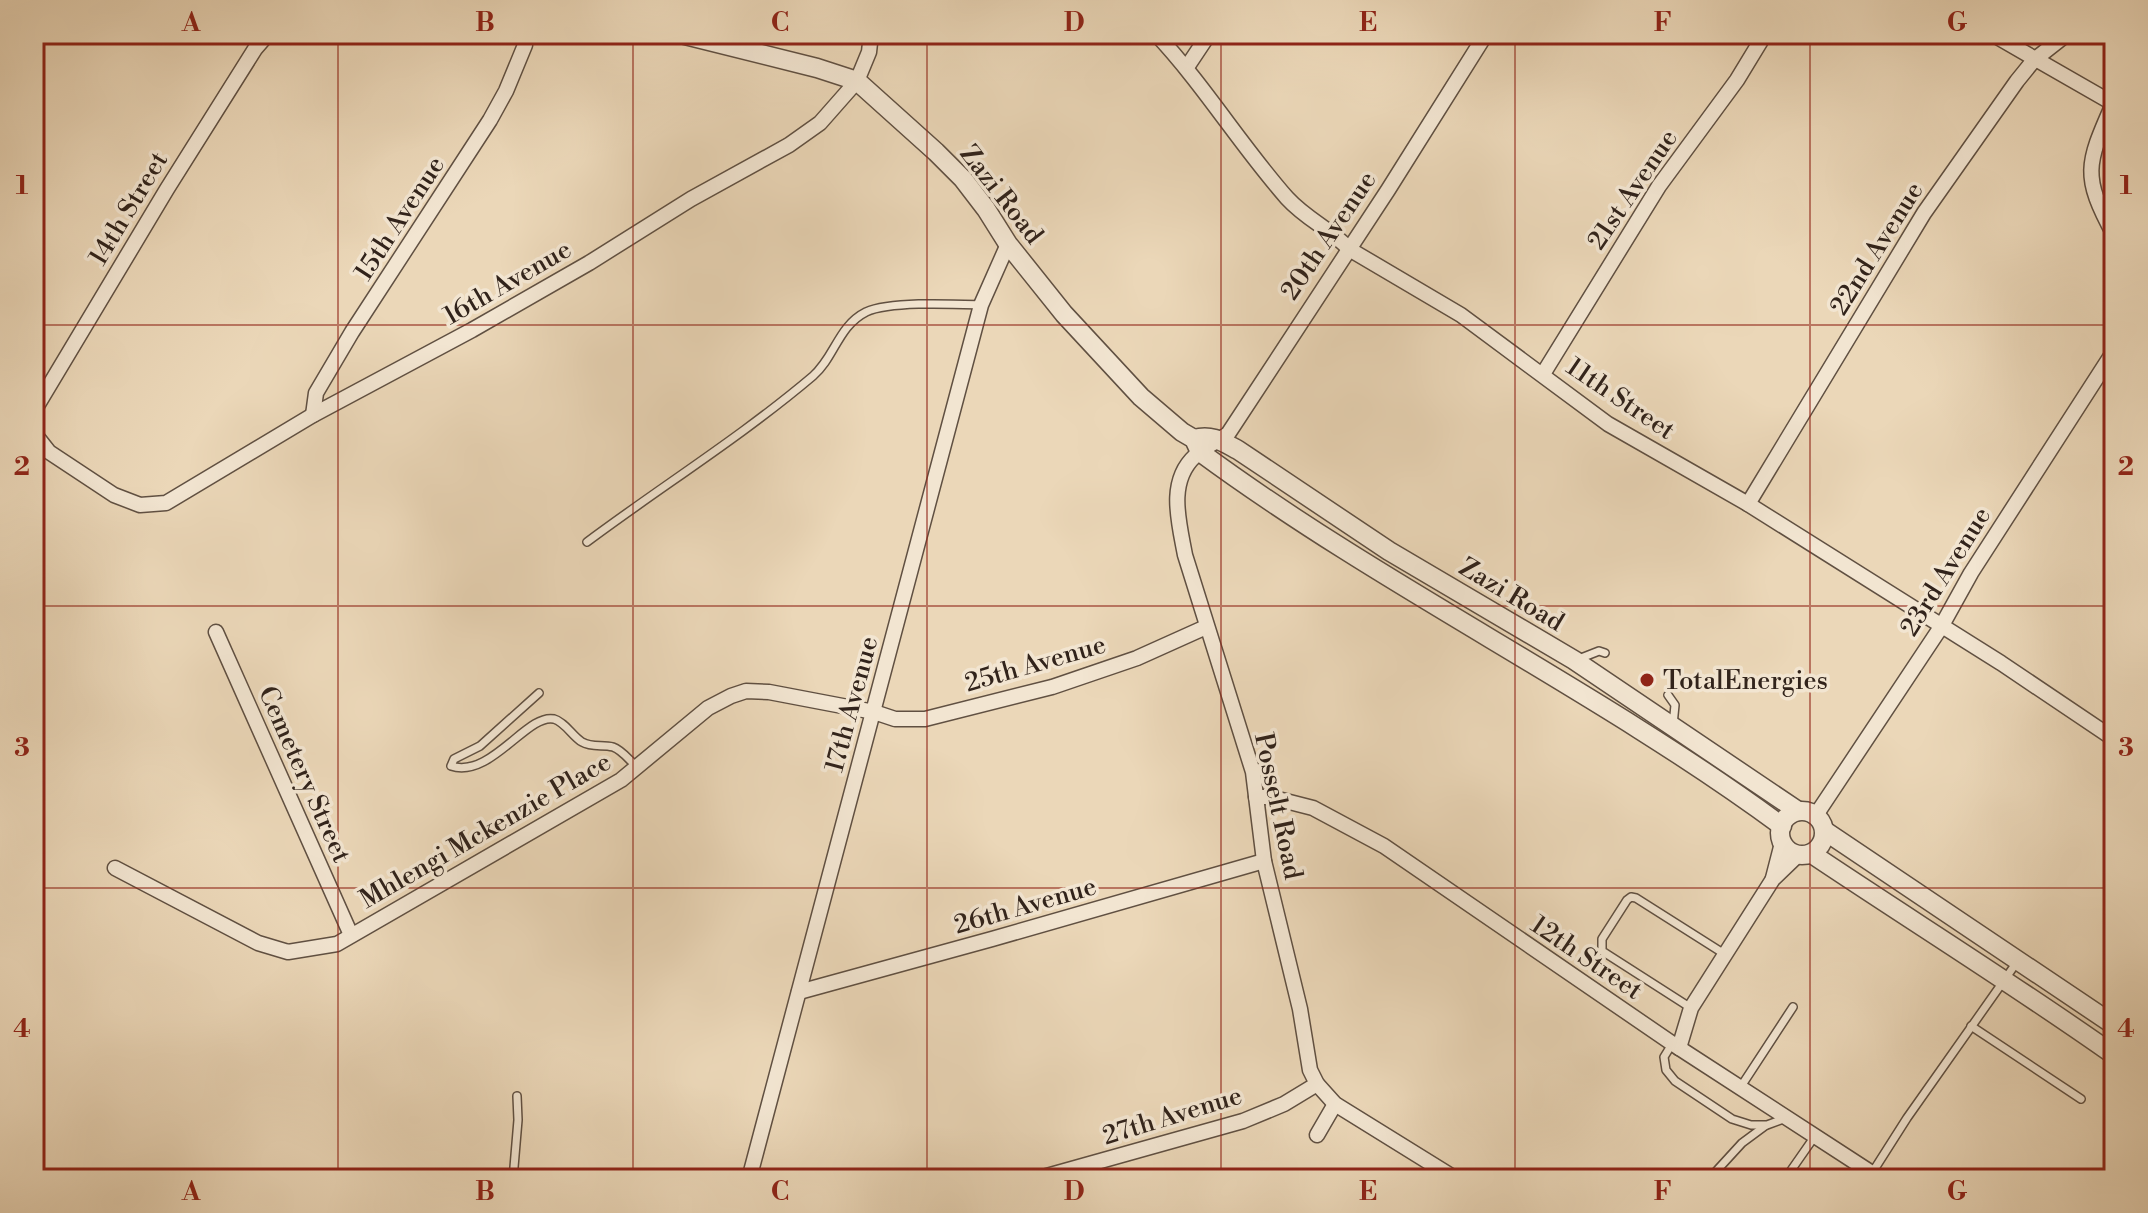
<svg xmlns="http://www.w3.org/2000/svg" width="2148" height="1213" font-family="'Libre Bodoni',serif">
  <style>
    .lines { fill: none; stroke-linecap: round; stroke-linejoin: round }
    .service-casing { stroke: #605042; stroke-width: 10 }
    .minor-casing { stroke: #605042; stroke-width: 17 }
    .tertiary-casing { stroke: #605042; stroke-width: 21 }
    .service { stroke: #f2e5d1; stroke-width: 7 }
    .minor { stroke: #f2e5d1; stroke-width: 14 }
    .tertiary { stroke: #f2e5d1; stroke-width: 18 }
    .grid { fill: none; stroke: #8f2418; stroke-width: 2; stroke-opacity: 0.55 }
    .poi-dot { fill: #8f2418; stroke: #f2e5d1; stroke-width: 3 }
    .labels { text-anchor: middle; stroke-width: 7; stroke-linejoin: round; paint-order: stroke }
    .street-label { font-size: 26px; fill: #31231b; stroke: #f2e5d1 }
    .poi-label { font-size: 26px; fill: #31231b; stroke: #f2e5d1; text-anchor: start }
    .neatline { fill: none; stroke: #8f2418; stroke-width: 3 }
    .grid-label { font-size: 26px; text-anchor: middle; font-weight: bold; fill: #8f2418 }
  </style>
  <rect width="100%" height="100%" fill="#ebd7b8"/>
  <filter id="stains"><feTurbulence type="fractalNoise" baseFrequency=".0025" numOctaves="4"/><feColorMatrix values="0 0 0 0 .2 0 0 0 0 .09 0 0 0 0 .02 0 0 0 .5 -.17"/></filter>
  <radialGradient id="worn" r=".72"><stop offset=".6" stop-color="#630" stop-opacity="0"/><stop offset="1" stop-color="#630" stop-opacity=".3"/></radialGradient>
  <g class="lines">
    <defs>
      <g id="service">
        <path d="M587,542C662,486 741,437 813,376C835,357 838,326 866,312C890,301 953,304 981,305"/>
        <path d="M1576,660L1599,651L1605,653"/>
        <path d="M539,693L480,746L454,759L451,766C491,779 527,713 554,719C565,722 573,737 582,742C592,748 603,744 613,747C622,750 629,760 636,766"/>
        <path d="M1668,695L1675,705L1673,725"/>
        <path d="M1691,1008L1602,951V939L1627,900L1631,897L1636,898L1726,955"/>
        <path d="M1971,1026L2081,1099"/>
        <path d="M1672,1044L1664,1057L1666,1070L1675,1081L1732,1119L1751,1125H1767L1786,1118"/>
        <path d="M1740,1088L1793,1007"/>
        <path d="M1872,1173L1907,1118L2017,962"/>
        <path d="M513,1179L518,1120L517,1096"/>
        <path d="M1709,1179L1742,1143L1765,1126"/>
        <path d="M1785,1179L1815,1136"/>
      </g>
      <g id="minor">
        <path d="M1156,34C1204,85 1241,146 1287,198C1307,220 1332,230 1349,249L1461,315L1608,424L1748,504L2001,663L2114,739"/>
        <path d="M1992,34L2114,104"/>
        <path d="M1187,67L1209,34"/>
        <path d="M2113,104C2086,165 2082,176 2114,235"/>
        <path d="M1543,374L1659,186L1737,80L1765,34"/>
        <path d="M34,411L167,189L255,49L268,34"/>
        <path d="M313,415L316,393L352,332L490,120L506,91L525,45"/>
        <path d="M34,433L49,452L114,495L140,505L166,503L313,415L472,330L589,263L691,199L789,145L820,123L857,81L869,52L871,34"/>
        <path d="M1748,504L1924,213L2017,81L2034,60L2067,34"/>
        <path d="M216,632L351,935"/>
        <path d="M1256,797H1270L1313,808L1384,846L1673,1044L1881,1179"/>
        <path d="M1816,815L1941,627L1971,573L2114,351"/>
        <path d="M115,868L258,943L288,952L337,944L621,780L708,708L731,696L746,691L769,692L874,712L895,719H925L1052,687L1137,658L1206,627"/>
        <path d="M1773,878L1782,843"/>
        <path d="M799,992L992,939L1264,861"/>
        <path d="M1679,1048L1691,1008L1773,879L1798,855"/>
        <path d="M1317,1135L1335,1104"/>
        <path d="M749,1179L981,305L1008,244"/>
        <path d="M1036,1179L1243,1121L1284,1104L1317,1084"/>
        <path d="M1456,1179L1335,1104L1317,1084L1310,1070L1300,1009L1264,861L1253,772L1185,555C1179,522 1167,482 1195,456C1204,447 1217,442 1228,434L1388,190L1486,34"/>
      </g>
      <g id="tertiary">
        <path d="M681,34L817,68L857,81L936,152L963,179L986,209L1008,244L1064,314L1141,397L1182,432L1194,439L1200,452C1386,589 1596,689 1782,826"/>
        <path d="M1194,439C1212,434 1223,442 1238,450L1389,551L1574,660L1798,811"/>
        <circle cx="1802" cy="833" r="22"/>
        <path d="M1825,831L2114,1025"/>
        <path d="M1812,854C1912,921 2015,985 2114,1055"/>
      </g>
    </defs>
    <use href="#service" class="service-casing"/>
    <use href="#minor" class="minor-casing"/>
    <use href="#tertiary" class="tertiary-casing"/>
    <use href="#service" class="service"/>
    <use href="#minor" class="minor"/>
    <use href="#tertiary" class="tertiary"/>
  </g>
  <path class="grid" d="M338,34V1179M633,34V1179M927,34V1179M1221,34V1179M1515,34V1179M1810,34V1179M34,325H2114M34,606H2114M34,888H2114"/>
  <circle class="poi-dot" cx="1647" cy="680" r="8"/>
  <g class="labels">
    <g class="street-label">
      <text transform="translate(1632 189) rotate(-56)" y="9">21st Avenue</text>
      <text transform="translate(1002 194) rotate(52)" y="9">Zazi Road</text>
      <text transform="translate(128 208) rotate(-59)" y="9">14th Street</text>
      <text transform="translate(399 218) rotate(-57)" y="9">15th Avenue</text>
      <text transform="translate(1328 235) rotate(-56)" y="9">20th Avenue</text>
      <text transform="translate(1876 248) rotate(-58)" y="9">22nd Avenue</text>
      <text transform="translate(507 282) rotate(-30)" y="9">16th Avenue</text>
      <text transform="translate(1621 398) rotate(34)" y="9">11th Street</text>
      <text transform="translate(1945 571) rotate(-58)" y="9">23rd Avenue</text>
      <text transform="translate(1512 594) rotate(31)" y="9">Zazi Road</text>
      <text transform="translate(1035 663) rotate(-16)" y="9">25th Avenue</text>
      <text transform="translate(851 704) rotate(-75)" y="9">17th Avenue</text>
      <text transform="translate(305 774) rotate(66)" y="9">Cemetery Street</text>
      <text transform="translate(1279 806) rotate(78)" y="9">Posselt Road</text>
      <text transform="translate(485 830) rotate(-30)" y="9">Mhlengi Mckenzie Place</text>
      <text transform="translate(1025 905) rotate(-16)" y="9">26th Avenue</text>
      <text transform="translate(1587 957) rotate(34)" y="9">12th Street</text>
      <text transform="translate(1172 1115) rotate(-17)" y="9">27th Avenue</text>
    </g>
    <g class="poi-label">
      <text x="1663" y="689">TotalEnergies</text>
    </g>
  </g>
  <rect width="2148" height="1213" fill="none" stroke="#ebd7b8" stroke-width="88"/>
  <rect x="44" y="44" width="2060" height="1125" class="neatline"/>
  <g class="grid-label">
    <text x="191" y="31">A</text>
    <text x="485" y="31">B</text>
    <text x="780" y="31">C</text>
    <text x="1074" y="31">D</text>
    <text x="1368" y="31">E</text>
    <text x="1663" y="31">F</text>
    <text x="1957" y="31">G</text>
    <text x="22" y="194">1</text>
    <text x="2126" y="194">1</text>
    <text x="22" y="475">2</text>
    <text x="2126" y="475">2</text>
    <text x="22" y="756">3</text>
    <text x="2126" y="756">3</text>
    <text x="22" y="1037">4</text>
    <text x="2126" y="1037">4</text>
    <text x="191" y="1200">A</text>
    <text x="485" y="1200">B</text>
    <text x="780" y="1200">C</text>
    <text x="1074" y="1200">D</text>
    <text x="1368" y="1200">E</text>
    <text x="1663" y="1200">F</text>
    <text x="1957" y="1200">G</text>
  </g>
  <rect width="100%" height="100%" filter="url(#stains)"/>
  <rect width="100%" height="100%" fill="url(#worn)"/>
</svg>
